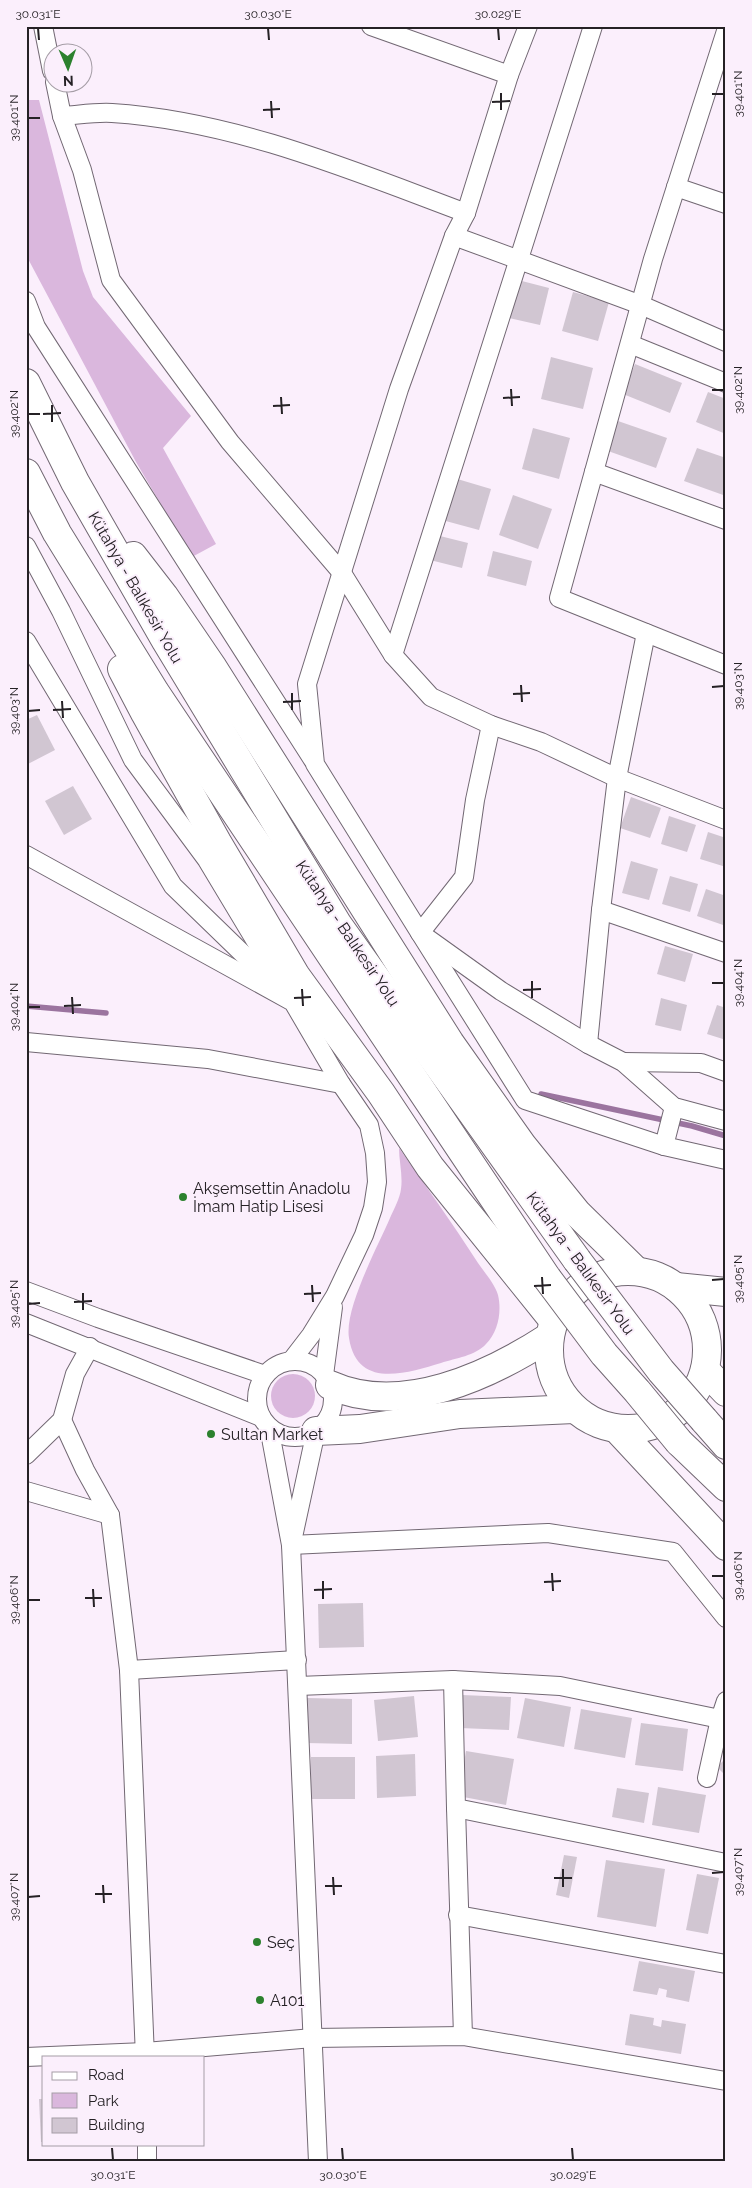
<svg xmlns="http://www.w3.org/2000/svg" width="752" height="2188" font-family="Raleway,sans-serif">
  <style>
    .green { fill: #dab7dd }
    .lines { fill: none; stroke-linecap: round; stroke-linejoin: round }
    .stream { stroke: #9b749f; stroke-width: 5.5 }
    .building { fill: #d1c6d2 }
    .minor-casing { stroke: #726873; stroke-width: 20 }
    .trunk-casing { stroke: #726873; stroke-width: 30 }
    .minor { stroke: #fff; stroke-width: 18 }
    .trunk { stroke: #fff; stroke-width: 28 }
    .trunk-bridge-casing { stroke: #726873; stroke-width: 30; stroke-linecap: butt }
    .trunk-bridge { stroke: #fff; stroke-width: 28 }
    .ticks { fill: none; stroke: #252125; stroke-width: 2 }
    .poi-dot { fill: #2c812e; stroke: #fbeffc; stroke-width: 2 }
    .labels { text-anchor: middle; stroke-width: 4; stroke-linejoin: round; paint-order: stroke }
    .street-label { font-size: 16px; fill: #252125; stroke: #fbeffc }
    .poi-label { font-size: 16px; fill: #252125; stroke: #fbeffc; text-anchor: start }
    .neatline { fill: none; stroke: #252125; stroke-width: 2 }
    .ticks-label { font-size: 12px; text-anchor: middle; fill: #252125 }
  </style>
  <rect width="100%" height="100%" fill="#fbeffc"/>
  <g class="green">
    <path d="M26,100H39L83,271L93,297L191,416L163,448L216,544L192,557L136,462L26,255Z"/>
    <path d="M399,1148C426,1186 453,1224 478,1263C484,1272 495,1284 498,1295C502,1312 498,1332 486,1344C475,1356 456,1358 441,1363C407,1373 357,1390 349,1338C344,1309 378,1246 390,1218C394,1209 400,1198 401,1189C403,1176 399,1161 399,1148Z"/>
    <circle cx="293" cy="1396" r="22"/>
  </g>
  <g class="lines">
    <g class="stream">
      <path d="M26,1006L106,1013"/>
      <path d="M541,1094L692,1126L726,1136"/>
    </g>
  </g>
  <g class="building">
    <path d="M518,280L549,288L540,325L509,318Z"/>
    <path d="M573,292L609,302L598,341L562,331Z"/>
    <path d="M551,357L593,368L583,409L541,399Z"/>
    <path d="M635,364L682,383L670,413L623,394Z"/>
    <path d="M708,392L726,399V434L696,422Z"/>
    <path d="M618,421L667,438L656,468L608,451Z"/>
    <path d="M533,428L570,438L559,479L522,469Z"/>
    <path d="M697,448L726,458V496L684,481Z"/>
    <path d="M454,478L491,489L479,530L442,520Z"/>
    <path d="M513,495L552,509L538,549L499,535Z"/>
    <path d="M436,535L468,543L462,568L430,560Z"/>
    <path d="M493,551L532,561L526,586L487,576Z"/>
    <path d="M37,715L55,750L26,765V720Z"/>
    <path d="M73,786L92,819L64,835L45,801Z"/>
    <path d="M631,797L661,808L650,838L620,828Z"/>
    <path d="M669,816L696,825L687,852L661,844Z"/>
    <path d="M708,832L726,838V867L700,859Z"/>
    <path d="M631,861L658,869L649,900L622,893Z"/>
    <path d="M670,876L698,884L690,912L662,904Z"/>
    <path d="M706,889L726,896V926L697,916Z"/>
    <path d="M665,946L693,954L685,982L657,974Z"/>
    <path d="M661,998L687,1005L681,1031L655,1025Z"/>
    <path d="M717,1005L726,1008V1040L707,1034Z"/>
    <path d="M363,1603L364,1647L319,1648L318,1604Z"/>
    <path d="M462,1695L511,1697L509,1730L460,1728Z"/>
    <path d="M414,1696L418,1737L378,1741L374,1700Z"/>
    <path d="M307,1698L352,1699V1744L306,1743Z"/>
    <path d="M525,1698L571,1707L564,1747L517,1738Z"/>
    <path d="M581,1709L632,1718L625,1758L574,1749Z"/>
    <path d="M641,1723L688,1729L683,1771L635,1765Z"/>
    <path d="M466,1751L514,1759L506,1805L458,1796Z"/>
    <path d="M415,1754L416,1796L377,1798L376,1756Z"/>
    <path d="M311,1757H355V1799H310Z"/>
    <path d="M726,1758V1776L717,1767Z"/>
    <path d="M658,1787L706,1795L699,1833L652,1825Z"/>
    <path d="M617,1788L649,1793L644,1823L612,1817Z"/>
    <path d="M564,1855L577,1857L569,1898L556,1895Z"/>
    <path d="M606,1860L665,1869L656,1927L597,1917Z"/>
    <path d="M697,1874L719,1878L708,1934L686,1930Z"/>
    <path d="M639,1961L695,1971L689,2002L666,1997L667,1990L659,1988L657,1995L633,1991Z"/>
    <path d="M630,2014L654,2018L653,2025L661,2027L662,2020L686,2024L681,2054L625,2045Z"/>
    <path d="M39,2099H44V2142H41Z"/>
  </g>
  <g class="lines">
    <defs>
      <g id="minor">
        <path d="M43,26L52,71"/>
        <path d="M371,26L509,75"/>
        <path d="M528,26L509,75L466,213L454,236L399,389L307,684L315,764L420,933L501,991L588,1044L623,1062L674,1107L726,1121"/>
        <path d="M726,31L653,259L559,598L726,665"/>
        <path d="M55,82L62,116L82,170L111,280L230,442L342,573L393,655L431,697L491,725L541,742L617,778L726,820"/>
        <path d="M62,116C78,115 95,112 112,113C235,121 351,170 466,213"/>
        <path d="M676,187L726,204"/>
        <path d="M454,236L641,305L726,342"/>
        <path d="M26,301L36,327L313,760"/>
        <path d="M630,344L726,383"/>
        <path d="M594,472L726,520"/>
        <path d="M26,546L61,611L133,760L207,860L291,1000"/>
        <path d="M26,641L173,886L274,984"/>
        <path d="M393,655L593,26"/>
        <path d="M491,725L475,800L464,877L420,933L525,1100L664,1146L726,1160"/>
        <path d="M26,855L293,1002L341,1084L369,1125L375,1153L377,1182L373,1208L364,1235L335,1296L311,1335L291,1361"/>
        <path d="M601,910L726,953"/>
        <path d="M26,1042L208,1059L341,1084"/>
        <path d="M588,1044L601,910L617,778L646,633"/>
        <path d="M623,1062L701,1063L726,1072"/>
        <path d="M664,1146L674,1107"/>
        <path d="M26,1291L98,1318L265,1375"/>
        <path d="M26,1323L261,1417"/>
        <circle cx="295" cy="1399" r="38"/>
        <path d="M324,1375L333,1307"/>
        <path d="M62,1420L85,1470L110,1515L129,1670L145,2057"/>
        <path d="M269,1427L291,1545L318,2162"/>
        <path d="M26,1455L62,1420L75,1374L90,1347"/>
        <path d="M26,1491L110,1515"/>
        <path d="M293,1537L316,1431"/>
        <path d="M291,1545L548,1533L673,1552L726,1618"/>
        <path d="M129,1670L297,1660"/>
        <path d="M453,1680L456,1808L726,1863"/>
        <path d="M298,1686L453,1680L560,1686L720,1719L726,1723"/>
        <path d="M707,1778L720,1719L726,1701"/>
        <path d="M456,1808L463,2036"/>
        <path d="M458,1915L726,1964"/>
        <path d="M26,2057L145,2052L313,2038L463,2036L726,2081"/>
        <path d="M147,2144V2162"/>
      </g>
      <g id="trunk">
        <path d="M26,383L75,482L166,641L338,925L577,1260"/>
        <path d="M26,473L57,533L155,692L547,1278"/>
        <path d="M133,556L164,596L213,668L450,1043L522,1145L577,1213L636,1271"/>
        <path d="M122,669L145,713L217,842L296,976L381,1093L430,1167L554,1321"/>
        <circle cx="628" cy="1350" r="79"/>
        <path d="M676,1287L726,1292"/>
        <path d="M705,1370L726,1392"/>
        <path d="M330,1385C401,1417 489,1376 549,1337"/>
        <path d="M704,1420L726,1445"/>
        <path d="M617,1429L726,1546"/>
        <path d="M316,1431L360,1429L460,1414L574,1409"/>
        <path d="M679,1442L726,1487"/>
      </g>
    </defs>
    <use href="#minor" class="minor-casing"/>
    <use href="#trunk" class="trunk-casing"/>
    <use href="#minor" class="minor"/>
    <use href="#trunk" class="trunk"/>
    <defs>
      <g id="trunk-bridge">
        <path d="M577,1260L661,1371L704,1420"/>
        <path d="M547,1278L604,1354L637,1391L679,1442"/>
      </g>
    </defs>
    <use href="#trunk-bridge" class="trunk-bridge-casing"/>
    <use href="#trunk-bridge" class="trunk-bridge"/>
  </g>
  <path class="ticks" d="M38,28L39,40M268,28L269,40M498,28L499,40M501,93V110M712,94H724M271,101L272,118M492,102L510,101M263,110L280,109M28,118H40M511,389L512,406M712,390H724M281,397L282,414M503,398L520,397M52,405V422M273,406L290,405M28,414H40M43,414L61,413M521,685L522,702M712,687L724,686M292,693V710M513,694L530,693M62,701L63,718M283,702L301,701M53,710L71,709M28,711L40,710M532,981V998M712,983H724M302,989L303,1006M523,990L541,989M72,997L73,1014M294,998L311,997M64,1006L81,1005M28,1007H40M542,1277L543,1294M712,1280L724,1279M312,1285L313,1302M534,1286L551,1285M83,1293V1310M304,1294L321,1293M74,1302L92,1301M28,1304L40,1303M552,1573L553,1591M712,1576H724M323,1581V1599M544,1582L561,1581M93,1589L94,1607M314,1590L332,1589M85,1598H102M28,1600H40M563,1869V1887M712,1873L724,1872M333,1877L334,1895M554,1878H572M103,1885L104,1903M325,1886H342M95,1894H112M28,1897L40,1896M112,2148L113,2160M342,2148L343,2160M572,2148L573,2160"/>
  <g class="poi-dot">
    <circle cx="183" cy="1197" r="5"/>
    <circle cx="211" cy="1434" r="5"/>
    <circle cx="257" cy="1942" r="5"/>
    <circle cx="260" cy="2000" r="5"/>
  </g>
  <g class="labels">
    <g class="street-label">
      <text transform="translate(136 587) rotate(60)" y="6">Kütahya - Balıkesir Yolu</text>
      <text transform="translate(348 933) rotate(56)" y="6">Kütahya - Balıkesir Yolu</text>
      <text transform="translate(581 1263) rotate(54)" y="6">Kütahya - Balıkesir Yolu</text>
    </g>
    <g class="poi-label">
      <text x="193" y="1194">Akşemsettin Anadolu<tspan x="193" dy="18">İmam Hatip Lisesi</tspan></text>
      <text x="221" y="1440">Sultan Market</text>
      <text x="267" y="1948">Seç</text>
      <text x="270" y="2006">A101</text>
    </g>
  </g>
  <rect width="752" height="2188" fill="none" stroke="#fbeffc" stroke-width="55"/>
  <rect x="42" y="2056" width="162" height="90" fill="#fbeffc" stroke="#a59da6"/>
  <rect x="52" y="2072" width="25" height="8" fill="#ffffff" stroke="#a59da6"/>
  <text x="88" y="2080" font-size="15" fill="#252125">Road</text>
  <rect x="52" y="2093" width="25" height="15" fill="#dab7dd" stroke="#a59da6"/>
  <text x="88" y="2106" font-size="15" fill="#252125">Park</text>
  <rect x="52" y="2118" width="25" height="15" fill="#d1c6d2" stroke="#a59da6"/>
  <text x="88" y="2130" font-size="15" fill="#252125">Building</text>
  <g transform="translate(68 68) rotate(178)"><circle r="24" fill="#fbeffc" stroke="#a59da6"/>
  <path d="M0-4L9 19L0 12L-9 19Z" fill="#2c812e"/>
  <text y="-8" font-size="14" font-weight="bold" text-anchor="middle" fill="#252125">N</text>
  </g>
  <rect x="28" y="28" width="696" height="2132" class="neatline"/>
  <g class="ticks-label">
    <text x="38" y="18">30.031°E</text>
    <text x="268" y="18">30.030°E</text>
    <text x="498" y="18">30.029°E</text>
    <text transform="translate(738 94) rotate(-90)" y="4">39.401°N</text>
    <text transform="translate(14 118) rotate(-90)" y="4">39.401°N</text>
    <text transform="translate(738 390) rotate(-90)" y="4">39.402°N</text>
    <text transform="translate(14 414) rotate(-90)" y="4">39.402°N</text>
    <text transform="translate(738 686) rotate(-90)" y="4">39.403°N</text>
    <text transform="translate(14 711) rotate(-90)" y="4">39.403°N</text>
    <text transform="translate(738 983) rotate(-90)" y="4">39.404°N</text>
    <text transform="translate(14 1007) rotate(-90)" y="4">39.404°N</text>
    <text transform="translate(738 1279) rotate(-90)" y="4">39.405°N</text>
    <text transform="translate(14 1304) rotate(-90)" y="4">39.405°N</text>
    <text transform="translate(738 1576) rotate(-90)" y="4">39.406°N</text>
    <text transform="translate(14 1600) rotate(-90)" y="4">39.406°N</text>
    <text transform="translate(738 1872) rotate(-90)" y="4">39.407°N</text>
    <text transform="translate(14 1897) rotate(-90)" y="4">39.407°N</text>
    <text x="113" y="2179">30.031°E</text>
    <text x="343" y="2179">30.030°E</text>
    <text x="573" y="2179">30.029°E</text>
  </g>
</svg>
